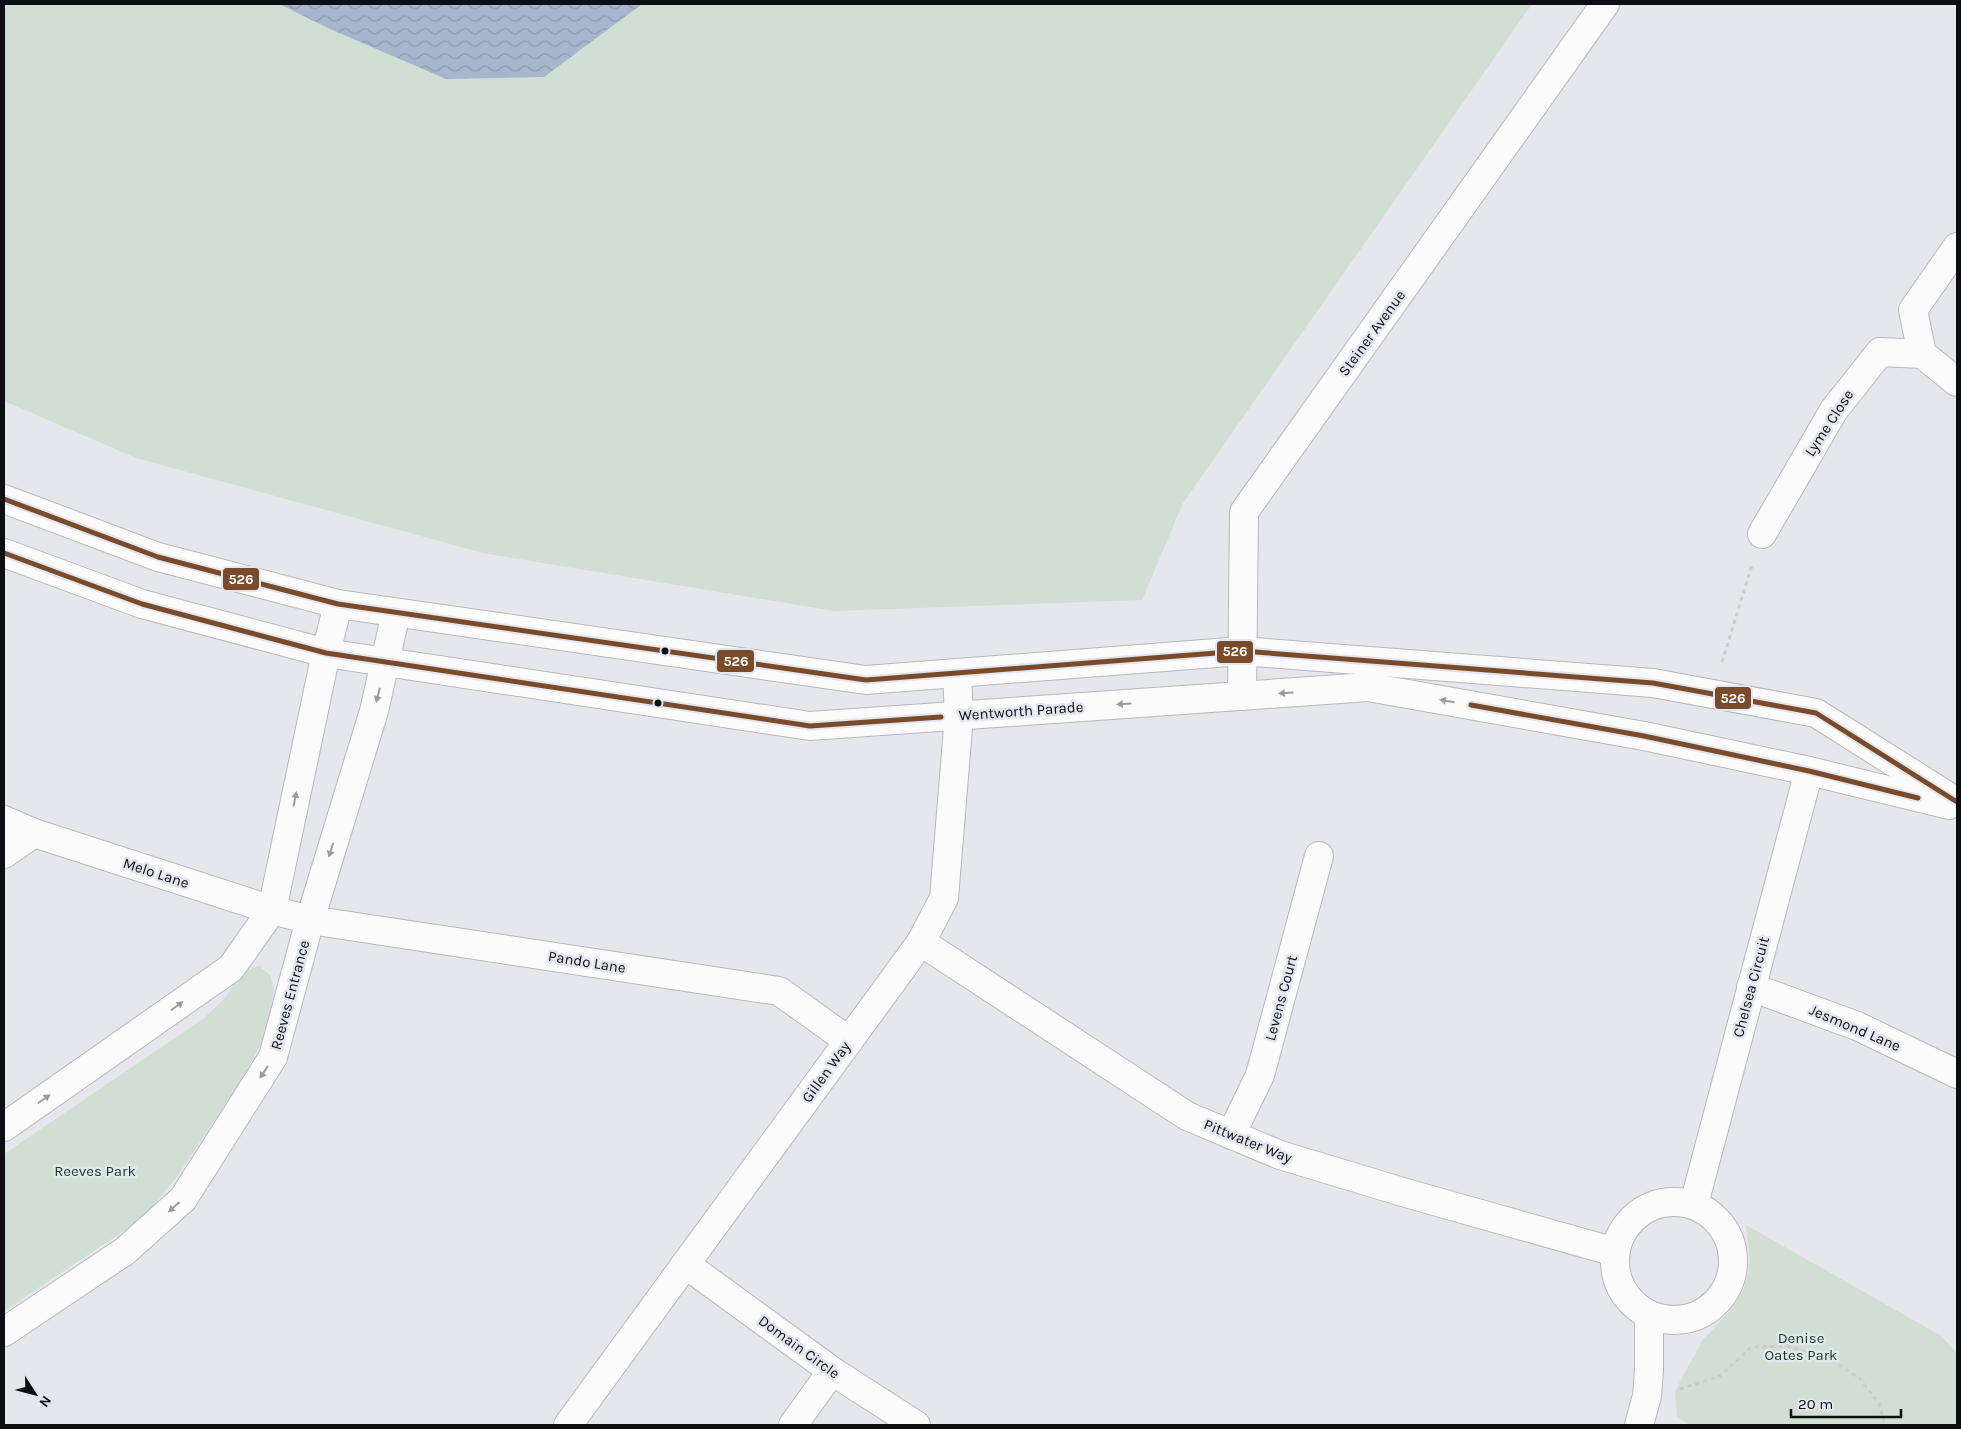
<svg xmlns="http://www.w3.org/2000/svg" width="1961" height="1429" font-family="Karla,sans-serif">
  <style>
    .green { fill: #d1ded4 }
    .water { fill: url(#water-waves) }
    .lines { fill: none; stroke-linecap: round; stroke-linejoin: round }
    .minor-casing { stroke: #b7b8bc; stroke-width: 30 }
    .tertiary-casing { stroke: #b7b8bc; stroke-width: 30 }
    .path { stroke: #cbcbcd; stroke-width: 3; stroke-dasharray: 4 4; stroke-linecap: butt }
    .minor { stroke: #fbfbfc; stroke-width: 28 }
    .tertiary { stroke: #fbfbfc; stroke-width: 28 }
    .bus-1-casing { stroke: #e3e6ef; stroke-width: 9 }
    .bus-1 { stroke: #7a4b2a; stroke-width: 5 }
    .oneway { fill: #9c9c9e }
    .bus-dot { fill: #0d0e11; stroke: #e3e6ef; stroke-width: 2 }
    .labels { text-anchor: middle; stroke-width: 5; stroke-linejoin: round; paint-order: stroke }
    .street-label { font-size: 15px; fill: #0d0e11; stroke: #e3e6ef }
    .park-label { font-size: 15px; fill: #133e17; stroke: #e3e6ef }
    .line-badge { stroke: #e3e6ef; stroke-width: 2 }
    .badge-label { font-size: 14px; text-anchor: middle; font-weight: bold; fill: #fff }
  </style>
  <defs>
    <pattern id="water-waves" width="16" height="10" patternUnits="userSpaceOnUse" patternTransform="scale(1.25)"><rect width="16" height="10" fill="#a8b5cc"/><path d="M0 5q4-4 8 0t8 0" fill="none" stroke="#8f9aae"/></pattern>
  </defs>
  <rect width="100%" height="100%" fill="#e6e7ec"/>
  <g class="green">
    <path d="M4,4H1532L1183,503L1142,600L834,611L483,553L136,458L4,401Z"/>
    <path d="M259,966L270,975L274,989L269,1016L262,1042L240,1082L176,1178L143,1218L4,1311V1154L203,1019C209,1013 217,1007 223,1000C236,985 237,971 259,966Z"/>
    <path d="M1746,1225L1940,1335L1957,1353V1425H1690L1677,1417L1675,1391L1702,1341L1733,1307L1744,1289L1750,1261Z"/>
  </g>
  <path class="water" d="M279,4H642L544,77L446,79L330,29Z"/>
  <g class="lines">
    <defs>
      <g id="minor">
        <path d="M1957,247L1913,310L1922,354L1957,382"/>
        <path d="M1762,534L1834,410L1880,352L1922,354"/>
        <path d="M1242,696L1244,512L1605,4"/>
        <path d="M4,820L34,833L272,910L310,920L779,991L849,1041"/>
        <path d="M4,854L34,833"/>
        <path d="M921,942L1187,1116L1280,1155L1406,1193L1615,1252"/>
        <path d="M1751,987L1857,1026L1957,1074"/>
        <path d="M4,1127L231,968L272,910L326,653L338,604"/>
        <path d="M1231,1135L1260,1075L1319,856"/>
        <circle cx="1674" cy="1261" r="59"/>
        <path d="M1694,1204L1809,771"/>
        <path d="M685,1264L832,1371L916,1425"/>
        <path d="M4,1332L125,1251L183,1199L273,1057L310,920L374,711L396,613"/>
        <path d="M568,1425L921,942L944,898L959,716L957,673"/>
        <path d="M793,1425L832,1371"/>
        <path d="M1639,1425L1647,1396L1649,1370V1315"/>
      </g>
      <g id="tertiary">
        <path d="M4,499L158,557L338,604L866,680L1242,651L1653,683L1816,713L1957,802"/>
        <path d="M4,553L142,604L326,653L810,726L1368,687L1644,736L1809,771L1949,805"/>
      </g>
    </defs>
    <use href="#minor" class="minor-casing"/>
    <use href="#tertiary" class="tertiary-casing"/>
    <g class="path">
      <path d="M1722,662L1752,565"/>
      <path d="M1680,1389L1720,1376L1751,1347L1789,1346L1834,1361L1860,1379L1879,1403L1885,1425"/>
    </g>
    <use href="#minor" class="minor"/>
    <use href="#tertiary" class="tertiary"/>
    <defs>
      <g id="bus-1">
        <path d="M4,499L158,557L338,604L866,680L1242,651L1653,683L1816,713L1957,802"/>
        <path d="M4,553L142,604L326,653L810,726L941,717"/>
        <path d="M1471,705L1644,736L1809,771L1918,798"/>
      </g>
    </defs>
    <use href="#bus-1" class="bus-1-casing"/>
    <use href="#bus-1" class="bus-1"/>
  </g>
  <defs><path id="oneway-solid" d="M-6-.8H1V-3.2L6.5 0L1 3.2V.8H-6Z" transform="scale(1.25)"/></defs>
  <g class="oneway">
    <use href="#oneway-solid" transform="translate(1286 693) rotate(176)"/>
    <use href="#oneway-solid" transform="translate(378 695) rotate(104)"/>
    <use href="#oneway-solid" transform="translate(1447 701) rotate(-170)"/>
    <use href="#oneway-solid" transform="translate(1124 704) rotate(176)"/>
    <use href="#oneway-solid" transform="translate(295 799) rotate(-78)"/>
    <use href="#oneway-solid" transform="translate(331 850) rotate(107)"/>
    <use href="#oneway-solid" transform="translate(177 1006) rotate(-35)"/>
    <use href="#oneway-solid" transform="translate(264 1072) rotate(123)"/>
    <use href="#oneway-solid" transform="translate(44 1099) rotate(-35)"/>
    <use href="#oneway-solid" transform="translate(174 1207) rotate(138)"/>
  </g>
  <g class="bus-dot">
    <circle cx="665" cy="651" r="4.5"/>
    <circle cx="658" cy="703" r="4.5"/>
  </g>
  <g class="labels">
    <g class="street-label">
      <text transform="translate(1372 333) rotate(-54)" y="5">Steiner Avenue</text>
      <text transform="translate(1829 423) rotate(-57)" y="5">Lyme Close</text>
      <text transform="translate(1021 711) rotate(-4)" y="5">Wentworth Parade</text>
      <text transform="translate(156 873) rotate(18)" y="5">Melo Lane</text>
      <text transform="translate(587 962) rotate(9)" y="5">Pando Lane</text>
      <text transform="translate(1751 987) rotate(-75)" y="5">Chelsea Circuit</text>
      <text transform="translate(290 995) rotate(-75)" y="5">Reeves Entrance</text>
      <text transform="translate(1281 998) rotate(-75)" y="5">Levens Court</text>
      <text transform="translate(1855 1028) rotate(23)" y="5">Jesmond Lane</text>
      <text transform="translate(826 1072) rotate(-54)" y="5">Gillen Way</text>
      <text transform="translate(1248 1141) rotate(22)" y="5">Pittwater Way</text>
      <text transform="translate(799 1347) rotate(36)" y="5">Domain Circle</text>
    </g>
    <g class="park-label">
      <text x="95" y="1176">Reeves Park</text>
      <text x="1801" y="1343">Denise<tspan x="1801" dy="17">Oates Park</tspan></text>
    </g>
  </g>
  <g class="line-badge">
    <rect x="222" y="567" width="38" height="24" rx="5" fill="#7a4b2a"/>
    <rect x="1216" y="640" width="38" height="24" rx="5" fill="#7a4b2a"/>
    <rect x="716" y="649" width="39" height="24" rx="5" fill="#7a4b2a"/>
    <rect x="1714" y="686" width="38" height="24" rx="5" fill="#7a4b2a"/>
  </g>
  <g class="badge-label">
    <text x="241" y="584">526</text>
    <text x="1235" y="656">526</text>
    <text x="736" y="666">526</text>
    <text x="1733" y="703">526</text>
  </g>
  <rect width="1961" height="1429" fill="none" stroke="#0d0e11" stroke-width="10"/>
  <g transform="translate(35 1394) rotate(126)" stroke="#e3e6ef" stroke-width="4" paint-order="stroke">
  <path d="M0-4L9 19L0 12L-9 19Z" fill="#0d0e11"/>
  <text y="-8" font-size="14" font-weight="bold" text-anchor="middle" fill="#0d0e11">N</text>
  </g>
  <path d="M1791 1409v8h110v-8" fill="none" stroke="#0d0e11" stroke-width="2.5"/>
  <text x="1798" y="1409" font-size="15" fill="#0d0e11" stroke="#e3e6ef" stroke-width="4" paint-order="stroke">20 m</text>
</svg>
